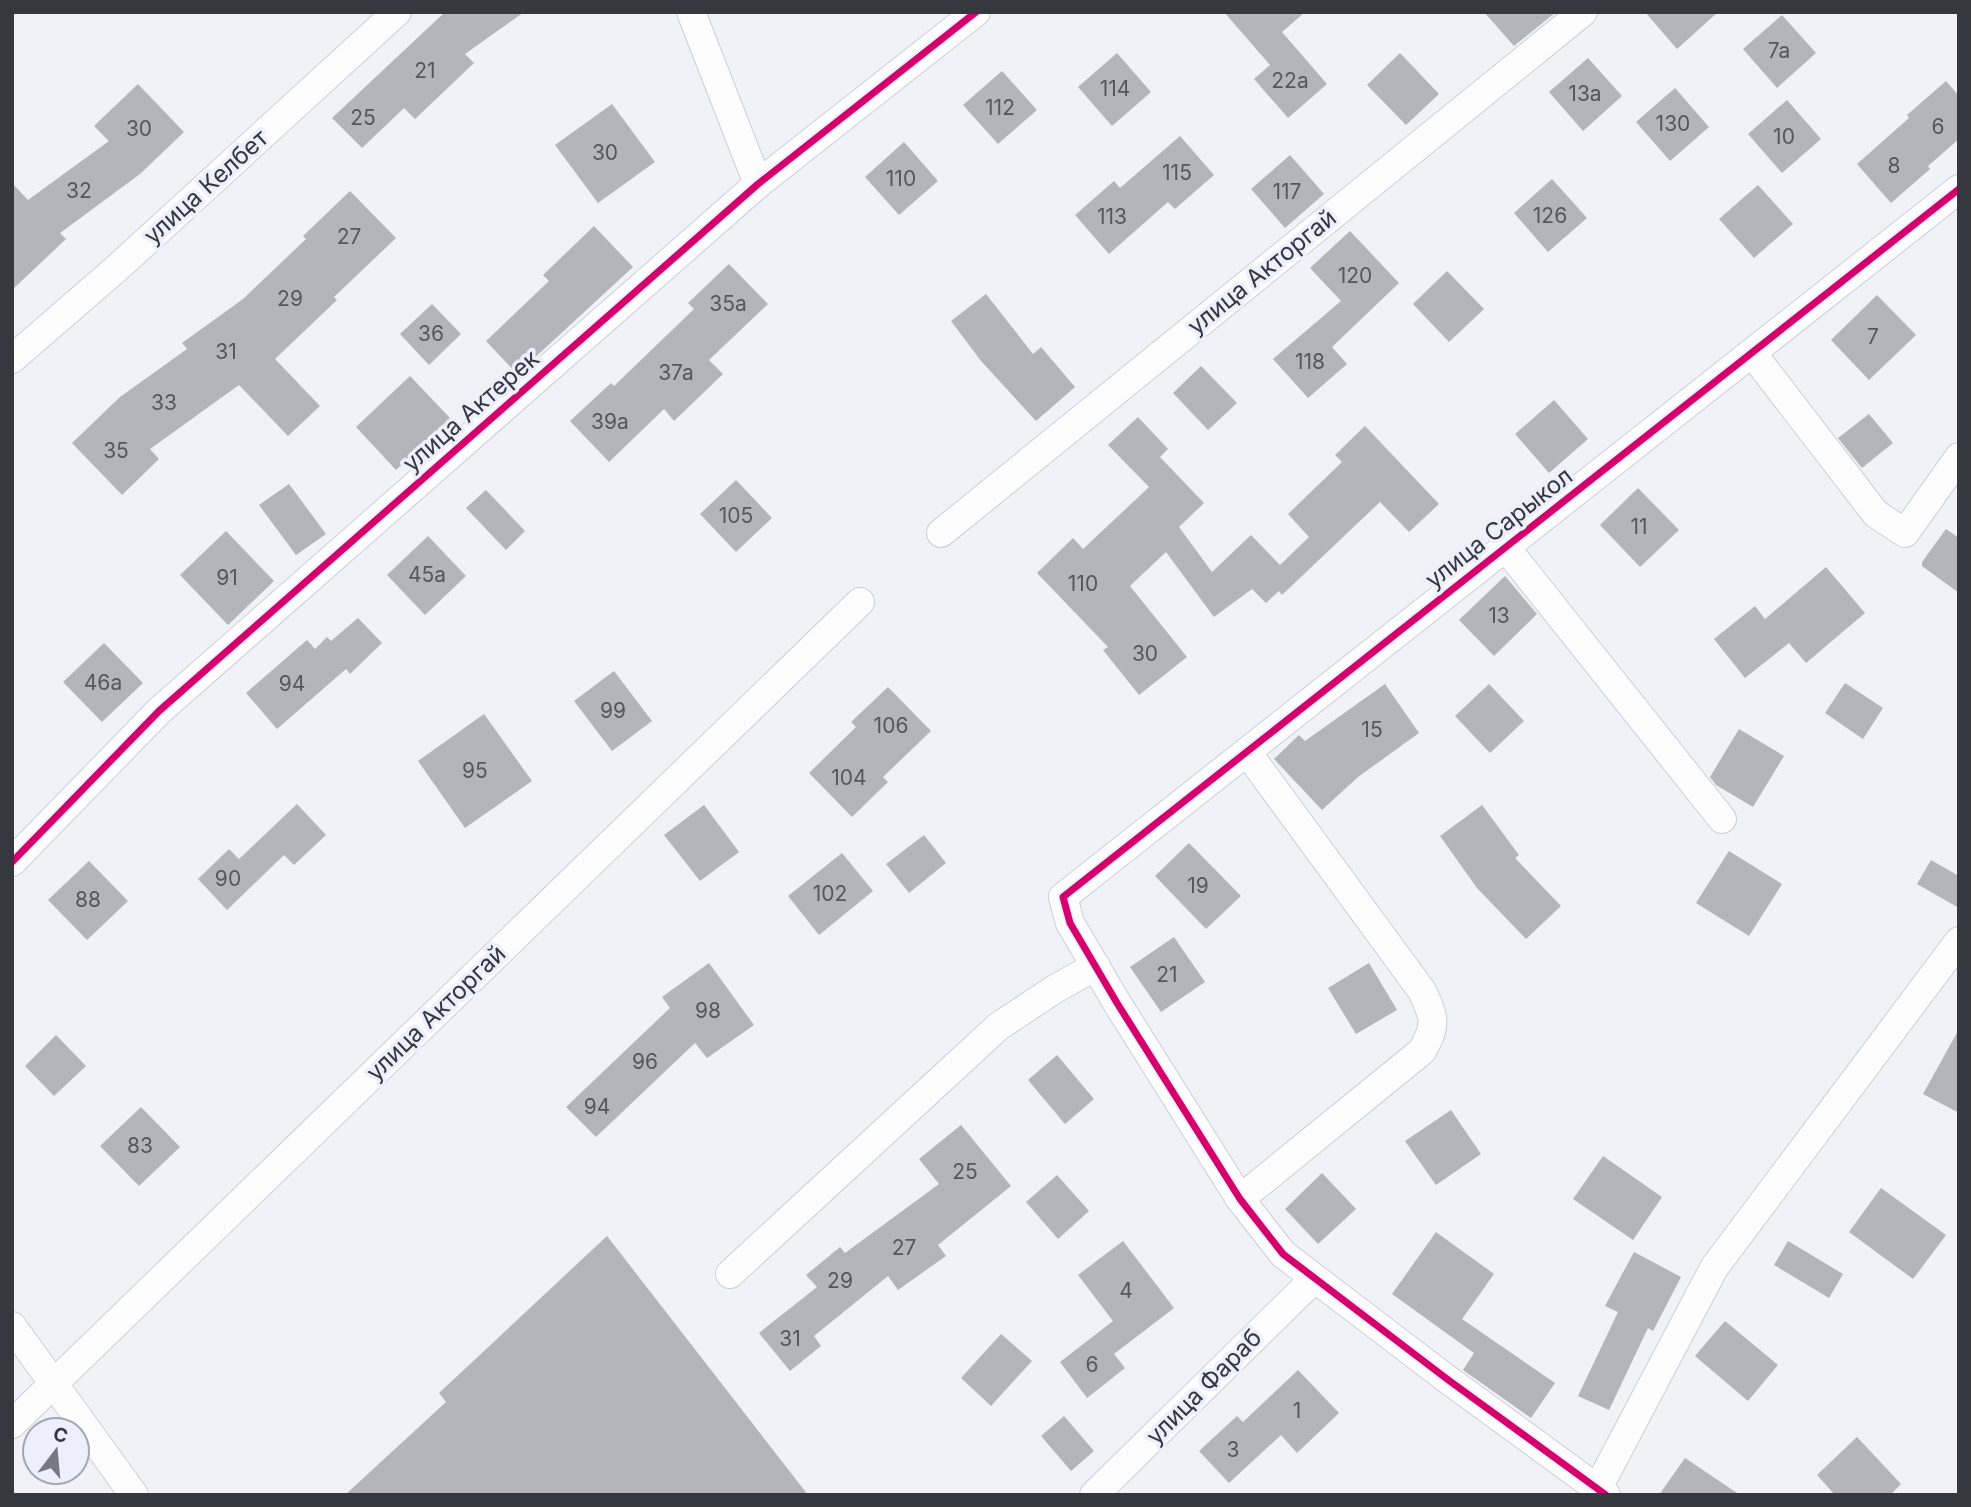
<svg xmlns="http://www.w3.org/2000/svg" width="1971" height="1507" font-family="Inter,sans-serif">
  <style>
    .building { fill: #b3b5bb }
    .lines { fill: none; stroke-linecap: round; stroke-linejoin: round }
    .minor-casing { stroke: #ccced5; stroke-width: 30 }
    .minor { stroke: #fdfdfe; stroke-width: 28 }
    .cycleway-casing { stroke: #edf0fc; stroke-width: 11 }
    .cycleway { stroke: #d6006c; stroke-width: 7 }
    .labels { text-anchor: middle; stroke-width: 7; stroke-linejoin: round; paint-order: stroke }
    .number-label { font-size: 21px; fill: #55575e }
    .street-label { font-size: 24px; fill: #36383f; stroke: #edf0fc }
  </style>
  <rect width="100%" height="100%" fill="#f0f2f8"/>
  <g class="building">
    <path d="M445,12H524L465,54L474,63L415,119L404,108L362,148L332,118Z"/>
    <path d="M1224,12H1305L1282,32L1327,84L1288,118L1254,79L1270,65Z"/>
    <path d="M1484,12H1556L1514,46Z"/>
    <path d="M1645,12H1718L1677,49Z"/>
    <path d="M1782,15L1816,53L1777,88L1743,49Z"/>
    <path d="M1117,53L1151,92L1112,126L1078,87Z"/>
    <path d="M1400,53L1439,94L1406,125L1367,85Z"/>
    <path d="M1588,58L1622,96L1583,131L1549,92Z"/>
    <path d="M1002,71L1037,110L998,144L963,105Z"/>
    <path d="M1946,81L1959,96V139L1928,166L1930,169L1891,203L1857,164L1909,118L1907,115Z"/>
    <path d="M138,84L184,132L140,174L60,233L66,239L12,290V183L28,200L109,141L94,126Z"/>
    <path d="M1675,88L1709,127L1670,161L1636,122Z"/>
    <path d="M1787,100L1821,139L1782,173L1748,134Z"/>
    <path d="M612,104L655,162L598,203L555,145Z"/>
    <path d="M1180,136L1214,175L1175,209L1168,202L1109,254L1075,215L1114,181L1120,188Z"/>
    <path d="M904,142L938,181L899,215L865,177Z"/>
    <path d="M1290,155L1324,194L1285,228L1251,189Z"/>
    <path d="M1552,179L1587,218L1548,252L1514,213Z"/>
    <path d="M1758,185L1793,224L1754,258L1719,219Z"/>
    <path d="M350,191L396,238L334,297L337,300L275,359L320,406L288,436L239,385L150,449L159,459L122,495L72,443L120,397L187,349L182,343L243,299L306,239L303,236Z"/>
    <path d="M594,226L633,267L517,374L486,341L549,281L543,275Z"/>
    <path d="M1350,231L1399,283L1332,347L1347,364L1308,398L1273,359L1341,301L1310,268Z"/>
    <path d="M729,264L768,304L709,360L723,374L674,421L664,409L609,462L570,421L611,383L614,386L694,309L688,303Z"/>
    <path d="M1447,271L1484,309L1449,342L1413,304Z"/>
    <path d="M986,294L1033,354L1041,347L1075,387L1036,421L981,361L951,321Z"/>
    <path d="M1877,295L1916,335L1869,380L1831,340Z"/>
    <path d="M432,304L461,334L429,365L400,334Z"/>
    <path d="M1201,366L1237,403L1208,430L1173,393Z"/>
    <path d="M410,376L450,418L396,470L356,427Z"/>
    <path d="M1554,400L1588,439L1549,473L1515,434Z"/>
    <path d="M1869,414L1893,443L1862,468L1838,438Z"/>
    <path d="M1138,417L1168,449L1160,457L1204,503L1179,527L1212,572L1251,535L1280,565L1309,537L1288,514L1342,462L1335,455L1365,426L1439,504L1409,532L1380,502L1282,595L1279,591L1266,603L1252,589L1214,617L1166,552L1130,586L1187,657L1139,695L1103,650L1108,647L1037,573L1073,538L1083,549L1149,487L1108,445Z"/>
    <path d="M736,480L772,518L736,552L700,514Z"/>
    <path d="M289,484L326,534L296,555L259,505Z"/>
    <path d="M1638,488L1679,530L1640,567L1600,525Z"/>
    <path d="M486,490L525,531L506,550L466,508Z"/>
    <path d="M1946,529L1959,538V593L1922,566V562Z"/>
    <path d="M226,531L274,581L228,625L180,575Z"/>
    <path d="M428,536L466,576L425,615L387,575Z"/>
    <path d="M1826,567L1865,613L1806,663L1789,643L1745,678L1714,639L1755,606L1765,619Z"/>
    <path d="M1505,576L1537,614L1494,656L1459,620Z"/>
    <path d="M358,618L382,643L350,674L346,669L277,729L246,693L307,640L315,649L327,637L331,641Z"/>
    <path d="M104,643L143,683L102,722L63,682Z"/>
    <path d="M614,671L652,721L612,751L574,701Z"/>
    <path d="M1845,683L1883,708L1863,739L1825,713Z"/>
    <path d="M1385,684L1419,733L1358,777L1322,810L1274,759L1299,735L1305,741Z"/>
    <path d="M1489,684L1524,721L1490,753L1455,716Z"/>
    <path d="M888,687L931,731L883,777L888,782L852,817L809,773L856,727L851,722Z"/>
    <path d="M484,714L532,781L465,828L418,761Z"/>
    <path d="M1739,729L1784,756L1753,807L1716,785L1710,777Z"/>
    <path d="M297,804L326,835L294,865L284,855L227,910L198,879L229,849L239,859Z"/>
    <path d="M704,805L739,852L700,881L664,835Z"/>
    <path d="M1482,805L1519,855L1515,858L1561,906L1526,939L1477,888L1440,836Z"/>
    <path d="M924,835L946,863L909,893L886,864Z"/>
    <path d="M1189,843L1241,896L1206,929L1155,876Z"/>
    <path d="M1729,851L1782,884L1749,936L1696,903Z"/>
    <path d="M842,853L873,891L819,935L788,896Z"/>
    <path d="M1931,860L1959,876V908L1917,884Z"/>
    <path d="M89,861L128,901L87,940L48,900Z"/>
    <path d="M1174,937L1205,982L1161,1012L1130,967Z"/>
    <path d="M709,963L754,1025L707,1058L695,1043L596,1137L566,1107L670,1008L662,997Z"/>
    <path d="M1369,963L1397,1010L1356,1034L1328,988Z"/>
    <path d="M1959,1029V1113L1923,1094Z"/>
    <path d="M56,1035L86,1066L54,1096L25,1066Z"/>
    <path d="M1057,1055L1094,1099L1065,1124L1028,1080Z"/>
    <path d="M141,1107L180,1147L139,1186L100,1146Z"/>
    <path d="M1451,1110L1481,1154L1436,1185L1405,1141Z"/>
    <path d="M961,1125L1011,1186L938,1245L946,1256L898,1290L888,1276L814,1336L821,1346L790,1371L759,1333L817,1287L806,1275L840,1247L845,1253L939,1184L919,1159Z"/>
    <path d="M1603,1156L1662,1197L1633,1240L1573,1199Z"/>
    <path d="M1322,1173L1356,1209L1318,1244L1285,1209Z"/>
    <path d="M1057,1175L1089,1211L1058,1239L1026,1202Z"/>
    <path d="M1881,1188L1946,1235L1913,1279L1849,1232Z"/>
    <path d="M1436,1232L1494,1274L1462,1319L1555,1383L1531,1418L1463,1370L1474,1353L1392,1294Z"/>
    <path d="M607,1236L808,1495H345L446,1402L439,1393Z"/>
    <path d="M1123,1241L1174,1308L1114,1354L1125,1368L1087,1398L1060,1362L1113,1321L1078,1275Z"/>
    <path d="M1788,1241L1843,1274L1829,1298L1774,1265Z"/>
    <path d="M1634,1252L1681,1277L1653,1331L1648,1328L1609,1410L1578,1396L1618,1312L1605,1306Z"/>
    <path d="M1725,1321L1778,1365L1748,1401L1695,1356Z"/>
    <path d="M1001,1334L1032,1361L991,1406L961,1378Z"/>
    <path d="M1298,1370L1339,1413L1297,1453L1281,1435L1229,1483L1199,1451L1237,1416L1243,1422Z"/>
    <path d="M1064,1416L1094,1451L1071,1471L1041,1436Z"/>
    <path d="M1857,1437L1901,1484L1890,1495H1835L1817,1475Z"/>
    <path d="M1685,1458L1740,1495H1659Z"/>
  </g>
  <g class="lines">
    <defs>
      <g id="minor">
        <path d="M691,12L758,184"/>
        <path d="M1752,353L1876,514L1905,533L1959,457"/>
        <path d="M12,359L116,269L397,12"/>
        <path d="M941,533L1583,12"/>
        <path d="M1506,548L1722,819"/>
        <path d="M12,862L159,711L758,184L976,12"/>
        <path d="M1240,1199L1422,1051C1437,1024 1435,1019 1422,991L1247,752"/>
        <path d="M730,1274L999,1026L1055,989L1096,966"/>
        <path d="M12,1326L134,1495"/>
        <path d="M12,1424L860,602"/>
        <path d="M1598,1488L1714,1268L1959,941"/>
        <path d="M1094,1495L1314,1279"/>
        <path d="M1606,1495L1447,1379L1283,1254L1240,1199L1117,1003L1070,923L1063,897L1959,189"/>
      </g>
    </defs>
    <use href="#minor" class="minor-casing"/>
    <use href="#minor" class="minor"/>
    <defs>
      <g id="cycleway">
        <path d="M12,862L159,711L758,184L976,12"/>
        <path d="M1606,1495L1447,1379L1283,1254L1240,1199L1117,1003L1070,923L1063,897L1959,189"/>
      </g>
    </defs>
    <use href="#cycleway" class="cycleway-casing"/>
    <use href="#cycleway" class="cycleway"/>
  </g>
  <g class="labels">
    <g class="number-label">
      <text x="1779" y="58">7а</text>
      <text x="425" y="78">21</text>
      <text x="1290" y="88">22а</text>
      <text x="1115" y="96">114</text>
      <text x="1585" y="101">13а</text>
      <text x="1000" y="115">112</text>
      <text x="363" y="125">25</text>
      <text x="1673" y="131">130</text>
      <text x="1938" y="134">6</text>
      <text x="139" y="136">30</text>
      <text x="1784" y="144">10</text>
      <text x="605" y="160">30</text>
      <text x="1894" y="173">8</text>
      <text x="1177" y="180">115</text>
      <text x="901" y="186">110</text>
      <text x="79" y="198">32</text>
      <text x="1287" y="199">117</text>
      <text x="1550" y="223">126</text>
      <text x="1112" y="224">113</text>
      <text x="349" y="244">27</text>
      <text x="1355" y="283">120</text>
      <text x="290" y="306">29</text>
      <text x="728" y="311">35а</text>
      <text x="431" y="341">36</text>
      <text x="1873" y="344">7</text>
      <text x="226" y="359">31</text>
      <text x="1310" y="369">118</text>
      <text x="676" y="380">37а</text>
      <text x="164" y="410">33</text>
      <text x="610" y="429">39а</text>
      <text x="116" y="458">35</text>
      <text x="736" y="523">105</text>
      <text x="1639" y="534">11</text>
      <text x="427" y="582">45а</text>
      <text x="227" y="585">91</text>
      <text x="1083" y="591">110</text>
      <text x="1499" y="623">13</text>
      <text x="1145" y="661">30</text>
      <text x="103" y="690">46а</text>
      <text x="292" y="691">94</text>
      <text x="613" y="718">99</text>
      <text x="891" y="733">106</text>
      <text x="1372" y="737">15</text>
      <text x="475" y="778">95</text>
      <text x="849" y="785">104</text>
      <text x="228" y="886">90</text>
      <text x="1198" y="893">19</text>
      <text x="830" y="901">102</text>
      <text x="88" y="907">88</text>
      <text x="1167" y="982">21</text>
      <text x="708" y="1018">98</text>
      <text x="645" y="1069">96</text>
      <text x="597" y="1114">94</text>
      <text x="140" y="1153">83</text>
      <text x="965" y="1179">25</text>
      <text x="904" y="1255">27</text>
      <text x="840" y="1288">29</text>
      <text x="1126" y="1298">4</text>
      <text x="790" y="1346">31</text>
      <text x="1092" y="1372">6</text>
      <text x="1297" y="1418">1</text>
      <text x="1233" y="1457">3</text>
    </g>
    <g class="street-label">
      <text transform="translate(206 187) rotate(-42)" y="8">улица Келбет</text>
      <text transform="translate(1262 272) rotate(-39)" y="8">улица Акторгай</text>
      <text transform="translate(471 411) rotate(-41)" y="8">улица Актерек</text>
      <text transform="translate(1499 528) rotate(-38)" y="8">улица Сарыкол</text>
      <text transform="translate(436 1013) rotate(-44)" y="8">улица Акторгай</text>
      <text transform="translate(1204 1387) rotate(-45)" y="8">улица Фараб</text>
    </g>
  </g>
  <rect width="1971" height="1507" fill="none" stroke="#36383f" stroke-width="28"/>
  <g transform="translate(56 1451) rotate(16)"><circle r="33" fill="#edf0fc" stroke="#a4a6b0" stroke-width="2"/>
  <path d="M0-5L12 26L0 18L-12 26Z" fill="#777980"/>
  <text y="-10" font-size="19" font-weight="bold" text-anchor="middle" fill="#36383f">С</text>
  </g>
</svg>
